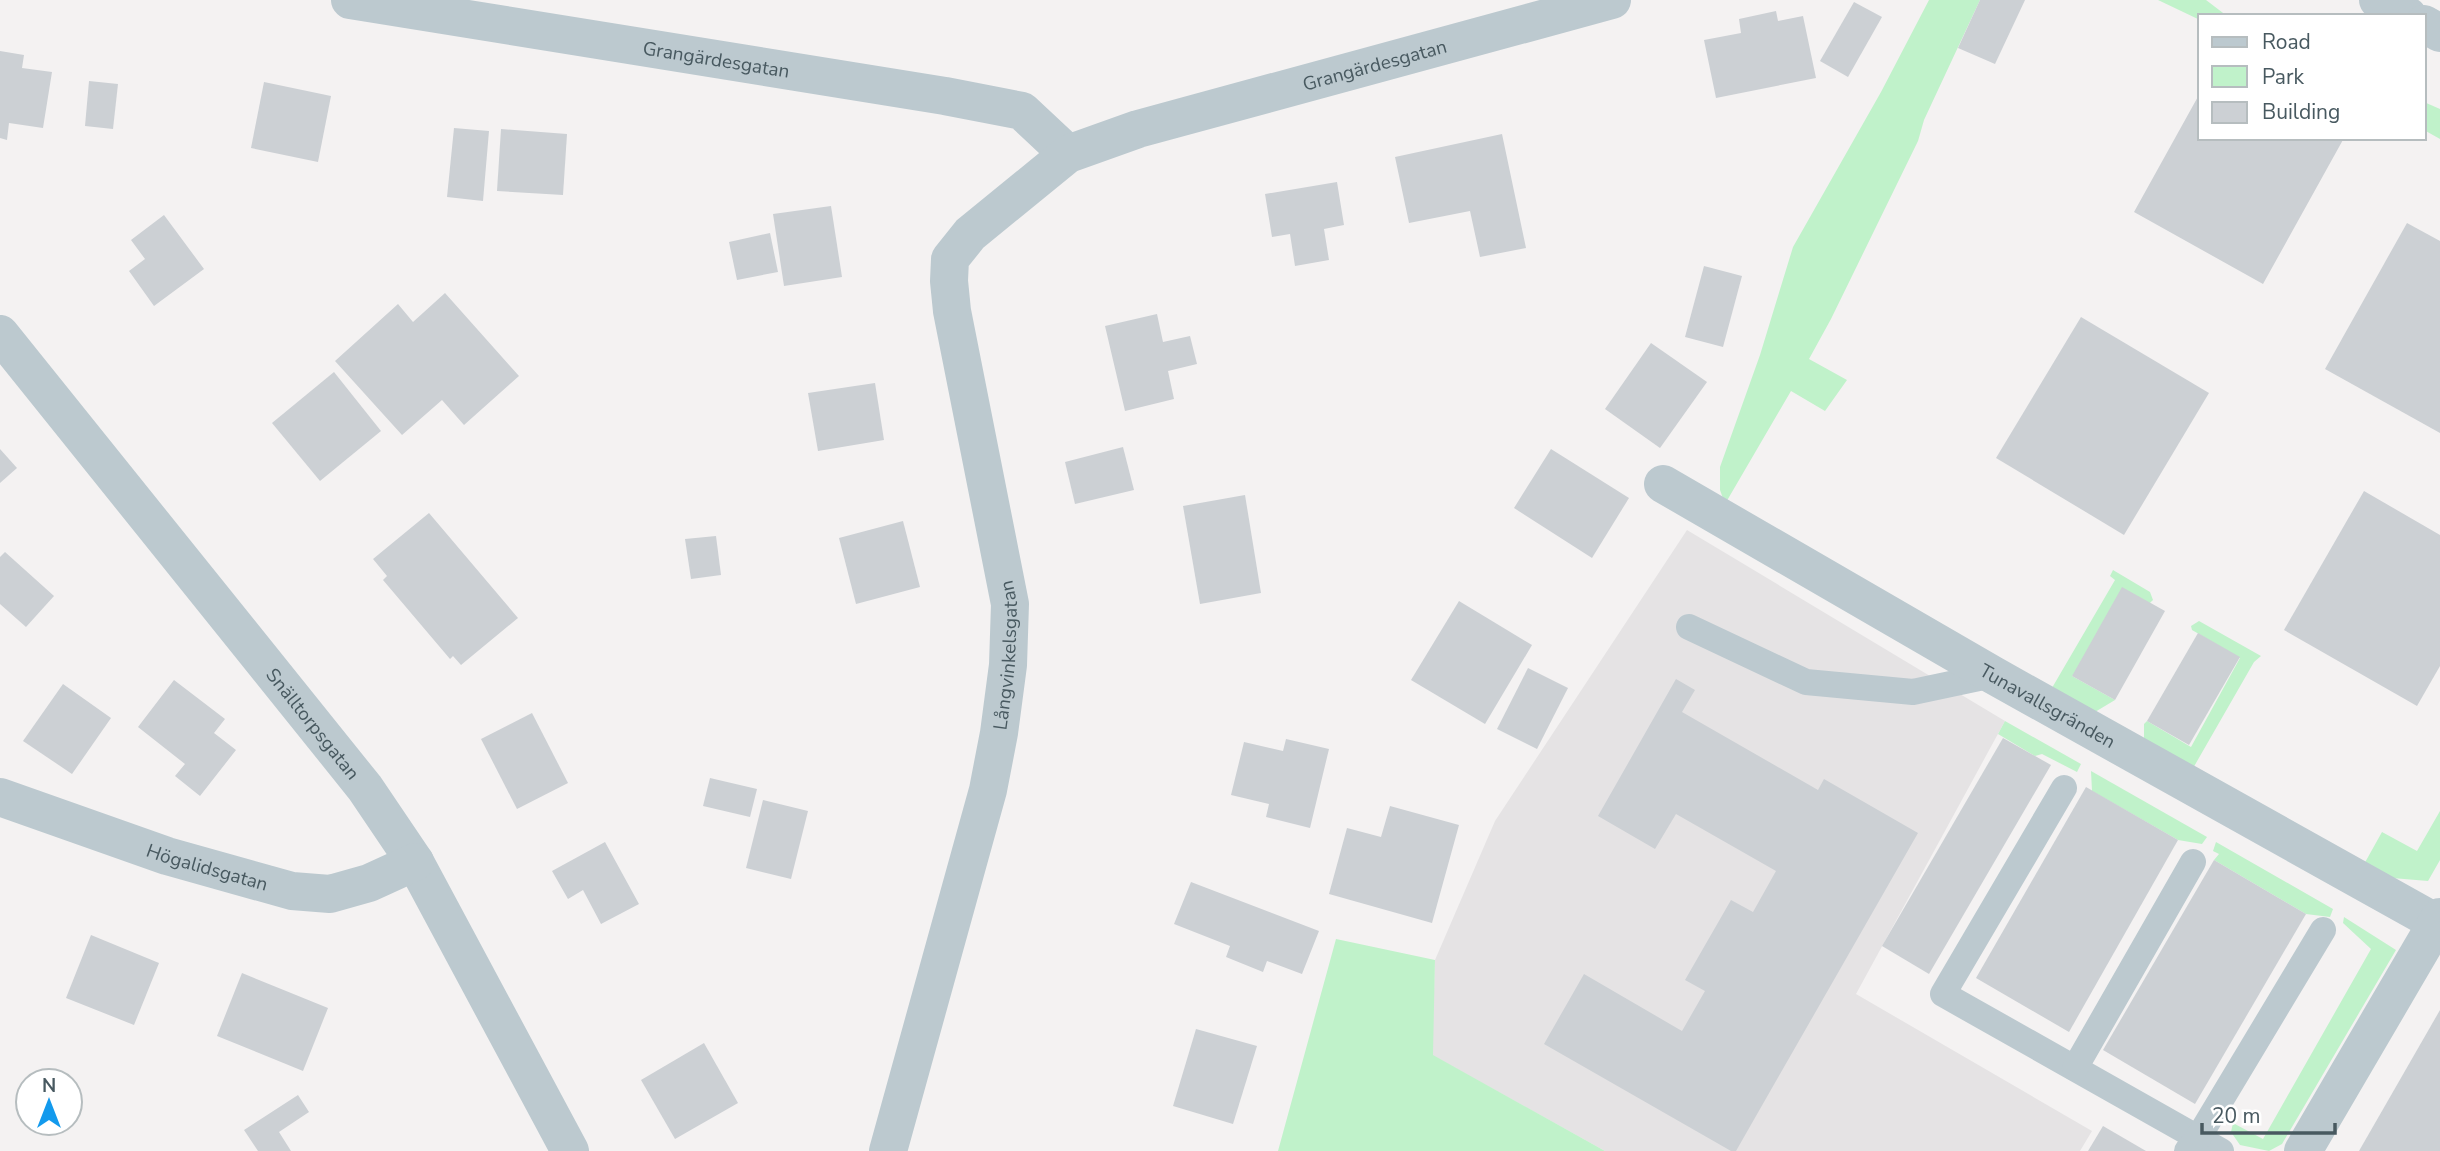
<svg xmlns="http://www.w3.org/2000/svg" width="2440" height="1151" font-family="'Nunito Sans',sans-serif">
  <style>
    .education { fill: #e5e3e4 }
    .green { fill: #c0f2ca }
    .building { fill: #ccd0d4 }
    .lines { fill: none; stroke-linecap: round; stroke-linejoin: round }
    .service { stroke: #bcc9cf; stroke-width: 26 }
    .minor { stroke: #bcc9cf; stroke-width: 38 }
    .tertiary { stroke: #bcc9cf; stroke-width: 38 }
    .labels { text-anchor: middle; stroke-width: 5; stroke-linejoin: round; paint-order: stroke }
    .street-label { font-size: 19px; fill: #485960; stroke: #fff }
  </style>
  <rect width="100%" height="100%" fill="#f4f2f2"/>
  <path class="education" d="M1687,530L2005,721L1856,994L2092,1131L2080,1151H1605L1432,1055L1435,960L1495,821Z"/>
  <g class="green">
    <path d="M1929,0H1980L1924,120L1918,141L1831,319L1809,359L1847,380L1825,411L1791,391L1725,504L1720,490V467L1760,355L1793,247L1881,92Z"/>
    <path d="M2158,0H2206L2227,16H2200V20Z"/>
    <path d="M2424,102L2440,109V139L2424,130Z"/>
    <path d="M2113,570L2150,592L2153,600L2072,676L2115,700L2090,715L2049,693L2115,580L2110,576Z"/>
    <path d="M2199,621L2261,656L2254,662L2192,770L2144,743V724L2147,721L2191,747L2240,658L2192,630L2191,626Z"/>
    <path d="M2005,721L2081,764L2077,772L2042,754L2035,756L1998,734Z"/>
    <path d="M2091,771L2207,837L2202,844L2178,840L2092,791Z"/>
    <path d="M2440,811V860L2428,881L2380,877L2363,866L2382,832L2417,851Z"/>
    <path d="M2216,842L2333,909L2330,917L2306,914L2214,860L2219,854L2213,851Z"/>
    <path d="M2344,917L2396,950L2282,1144L2269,1151L2240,1145L2231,1132L2233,1123L2263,1139L2371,949L2343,923Z"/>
    <path d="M1336,939L1435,960L1433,1055L1605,1151H1278Z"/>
  </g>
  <g class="building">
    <path d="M1980,0H2025L1995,64L1958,48Z"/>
    <path d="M1854,2L1882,17L1848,77L1820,61Z"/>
    <path d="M1776,11L1778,21L1803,16L1816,78L1716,98L1704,40L1741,33L1739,19Z"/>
    <path d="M0,51L24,55L22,68L52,72L43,128L9,123L7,140L0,138Z"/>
    <path d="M89,81L118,84L113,129L85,126Z"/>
    <path d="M264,82L331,96L318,162L251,148Z"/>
    <path d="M2200,93V138H2344L2263,284L2134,212Z"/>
    <path d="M454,128L489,131L483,201L447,197Z"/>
    <path d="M501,129L567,134L563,195L497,191Z"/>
    <path d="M1502,134L1526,248L1480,257L1470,211L1409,223L1395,157Z"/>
    <path d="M1337,182L1344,225L1324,229L1329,260L1295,266L1290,234L1272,237L1265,194Z"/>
    <path d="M831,206L842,277L784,286L773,214Z"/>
    <path d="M164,215L204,269L154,306L129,271L145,259L131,240Z"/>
    <path d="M2407,223L2440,241V433L2325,369Z"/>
    <path d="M770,233L778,272L737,280L729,242Z"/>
    <path d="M1704,266L1742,276L1723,347L1685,337Z"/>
    <path d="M445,293L519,376L464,425L442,400L402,435L335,361L398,304L413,322Z"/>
    <path d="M1157,314L1163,342L1190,336L1197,364L1168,371L1174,399L1125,411L1105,326Z"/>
    <path d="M2081,317L2209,393L2124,535L1996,458Z"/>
    <path d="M1651,343L1707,382L1660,448L1605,409Z"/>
    <path d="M334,372L381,431L320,481L272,423Z"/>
    <path d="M875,383L884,440L818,451L808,393Z"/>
    <path d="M1123,447L1134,490L1075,504L1065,462Z"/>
    <path d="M0,449L17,468L0,483Z"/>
    <path d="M1551,449L1629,498L1592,558L1514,508Z"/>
    <path d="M2364,491L2440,535V666L2417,706L2284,630Z"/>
    <path d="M1245,495L1261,593L1200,604L1183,506Z"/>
    <path d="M429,513L518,618L461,665L453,656L450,659L383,580L387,576L373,559Z"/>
    <path d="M903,521L920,587L856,604L839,538Z"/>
    <path d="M716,536L721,575L691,579L685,539Z"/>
    <path d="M5,552L54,596L26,627L0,604V557Z"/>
    <path d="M2122,587L2165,611L2115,700L2072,676Z"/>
    <path d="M1459,601L1532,645L1485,724L1411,680Z"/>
    <path d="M2198,633L2240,657L2189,745L2147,721Z"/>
    <path d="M1528,668L1568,688L1537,749L1497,729Z"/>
    <path d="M1676,679L1695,690L1682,712L1818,790L1824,779L1918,833L1736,1151H1731L1544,1044L1584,974L1682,1031L1705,991L1685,980L1731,900L1753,912L1776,871L1676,814L1655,849L1598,816Z"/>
    <path d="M174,680L225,719L214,733L236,750L200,796L175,776L185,764L138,727Z"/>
    <path d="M63,684L111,718L72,774L23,741Z"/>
    <path d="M532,713L568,783L517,809L481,739Z"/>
    <path d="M2003,738L2051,765L1929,974L1882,946Z"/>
    <path d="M1286,739L1329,749L1310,828L1266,817L1269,804L1231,795L1244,742L1283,751Z"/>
    <path d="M710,778L757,789L750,817L703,806Z"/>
    <path d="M2086,787L2178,840L2069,1032L1976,978Z"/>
    <path d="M763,800L808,811L791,879L746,868Z"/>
    <path d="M1390,806L1459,825L1432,923L1329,894L1347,828L1381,837Z"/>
    <path d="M605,842L639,904L601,924L583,890L568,899L552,871Z"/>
    <path d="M2214,860L2306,914L2195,1104L2103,1050Z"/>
    <path d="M1191,882L1319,931L1302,974L1267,961L1263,972L1226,957L1230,946L1174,924Z"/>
    <path d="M91,935L159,963L134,1025L66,998Z"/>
    <path d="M242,973L328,1008L303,1071L217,1036Z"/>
    <path d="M2440,1010V1151H2359Z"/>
    <path d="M1196,1029L1257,1046L1233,1124L1173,1106Z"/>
    <path d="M704,1043L738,1103L675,1139L641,1080Z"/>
    <path d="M298,1095L309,1112L279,1132L291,1151H258L244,1130Z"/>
    <path d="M2103,1126L2146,1151H2088Z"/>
  </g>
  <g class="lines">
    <g class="service">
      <path d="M1689,627L1806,682L1913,692L1993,675"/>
      <path d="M2064,788L1943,994L2221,1151"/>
      <path d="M2075,1068L2193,862"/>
      <path d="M2187,1151L2198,1138L2323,930"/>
    </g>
    <g class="minor">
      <path id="s1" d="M350,0L945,96L1022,111L1068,154"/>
      <path id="s2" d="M0,334L365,788L415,862L570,1151"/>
      <path id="s3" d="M1663,484L1993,675L2437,923"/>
      <path id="s4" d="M0,797L167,856L292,891L330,894L369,883L415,862"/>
      <path id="s5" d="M888,1151L988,790L999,733L1008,665L1010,604L952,311L949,281L950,259L970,234L1068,154L1138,129L1612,0"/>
      <path d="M2303,1151L2440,917"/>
    </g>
    <g class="tertiary">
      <path d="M2378,0L2408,16"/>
      <path d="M2424,24L2440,33"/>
    </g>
  </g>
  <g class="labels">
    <g class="street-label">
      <text dy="7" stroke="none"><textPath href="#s1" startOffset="371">Grangärdesgatan</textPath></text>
      <text dy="7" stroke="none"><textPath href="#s5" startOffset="1391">Grangärdesgatan</textPath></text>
      <text dy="7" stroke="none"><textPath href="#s5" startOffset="511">Långvinkelsgatan</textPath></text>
      <text dy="7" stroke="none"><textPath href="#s3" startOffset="444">Tunavallsgränden</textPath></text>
      <text dy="7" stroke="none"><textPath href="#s2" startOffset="500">Snälltorpsgatan</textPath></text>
      <text dy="7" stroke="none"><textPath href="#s4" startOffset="219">Högalidsgatan</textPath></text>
    </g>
  </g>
  <rect x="2198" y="14" width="228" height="126" fill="#ffffff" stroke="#b6bdbf" stroke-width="2"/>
  <rect x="2212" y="37" width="35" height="10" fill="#bcc9cf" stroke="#b6bdbf" stroke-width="2"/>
  <text x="2262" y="49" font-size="21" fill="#485960">Road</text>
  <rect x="2212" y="66" width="35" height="21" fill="#c0f2ca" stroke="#b6bdbf" stroke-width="2"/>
  <text x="2262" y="84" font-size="21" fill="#485960">Park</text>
  <rect x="2212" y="102" width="35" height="21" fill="#ccd0d4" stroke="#b6bdbf" stroke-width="2"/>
  <text x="2262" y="119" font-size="21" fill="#485960">Building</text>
  <g transform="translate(49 1102)"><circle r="33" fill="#ffffff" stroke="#b6bdbf" stroke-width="2"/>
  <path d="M0-5L12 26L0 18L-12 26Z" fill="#139aed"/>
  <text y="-10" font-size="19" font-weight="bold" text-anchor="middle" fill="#485960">N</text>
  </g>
  <path d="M2202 1123v10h133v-10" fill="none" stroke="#485960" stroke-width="3.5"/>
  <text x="2212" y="1123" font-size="21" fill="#485960" stroke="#ffffff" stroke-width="5" paint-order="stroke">20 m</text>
</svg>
